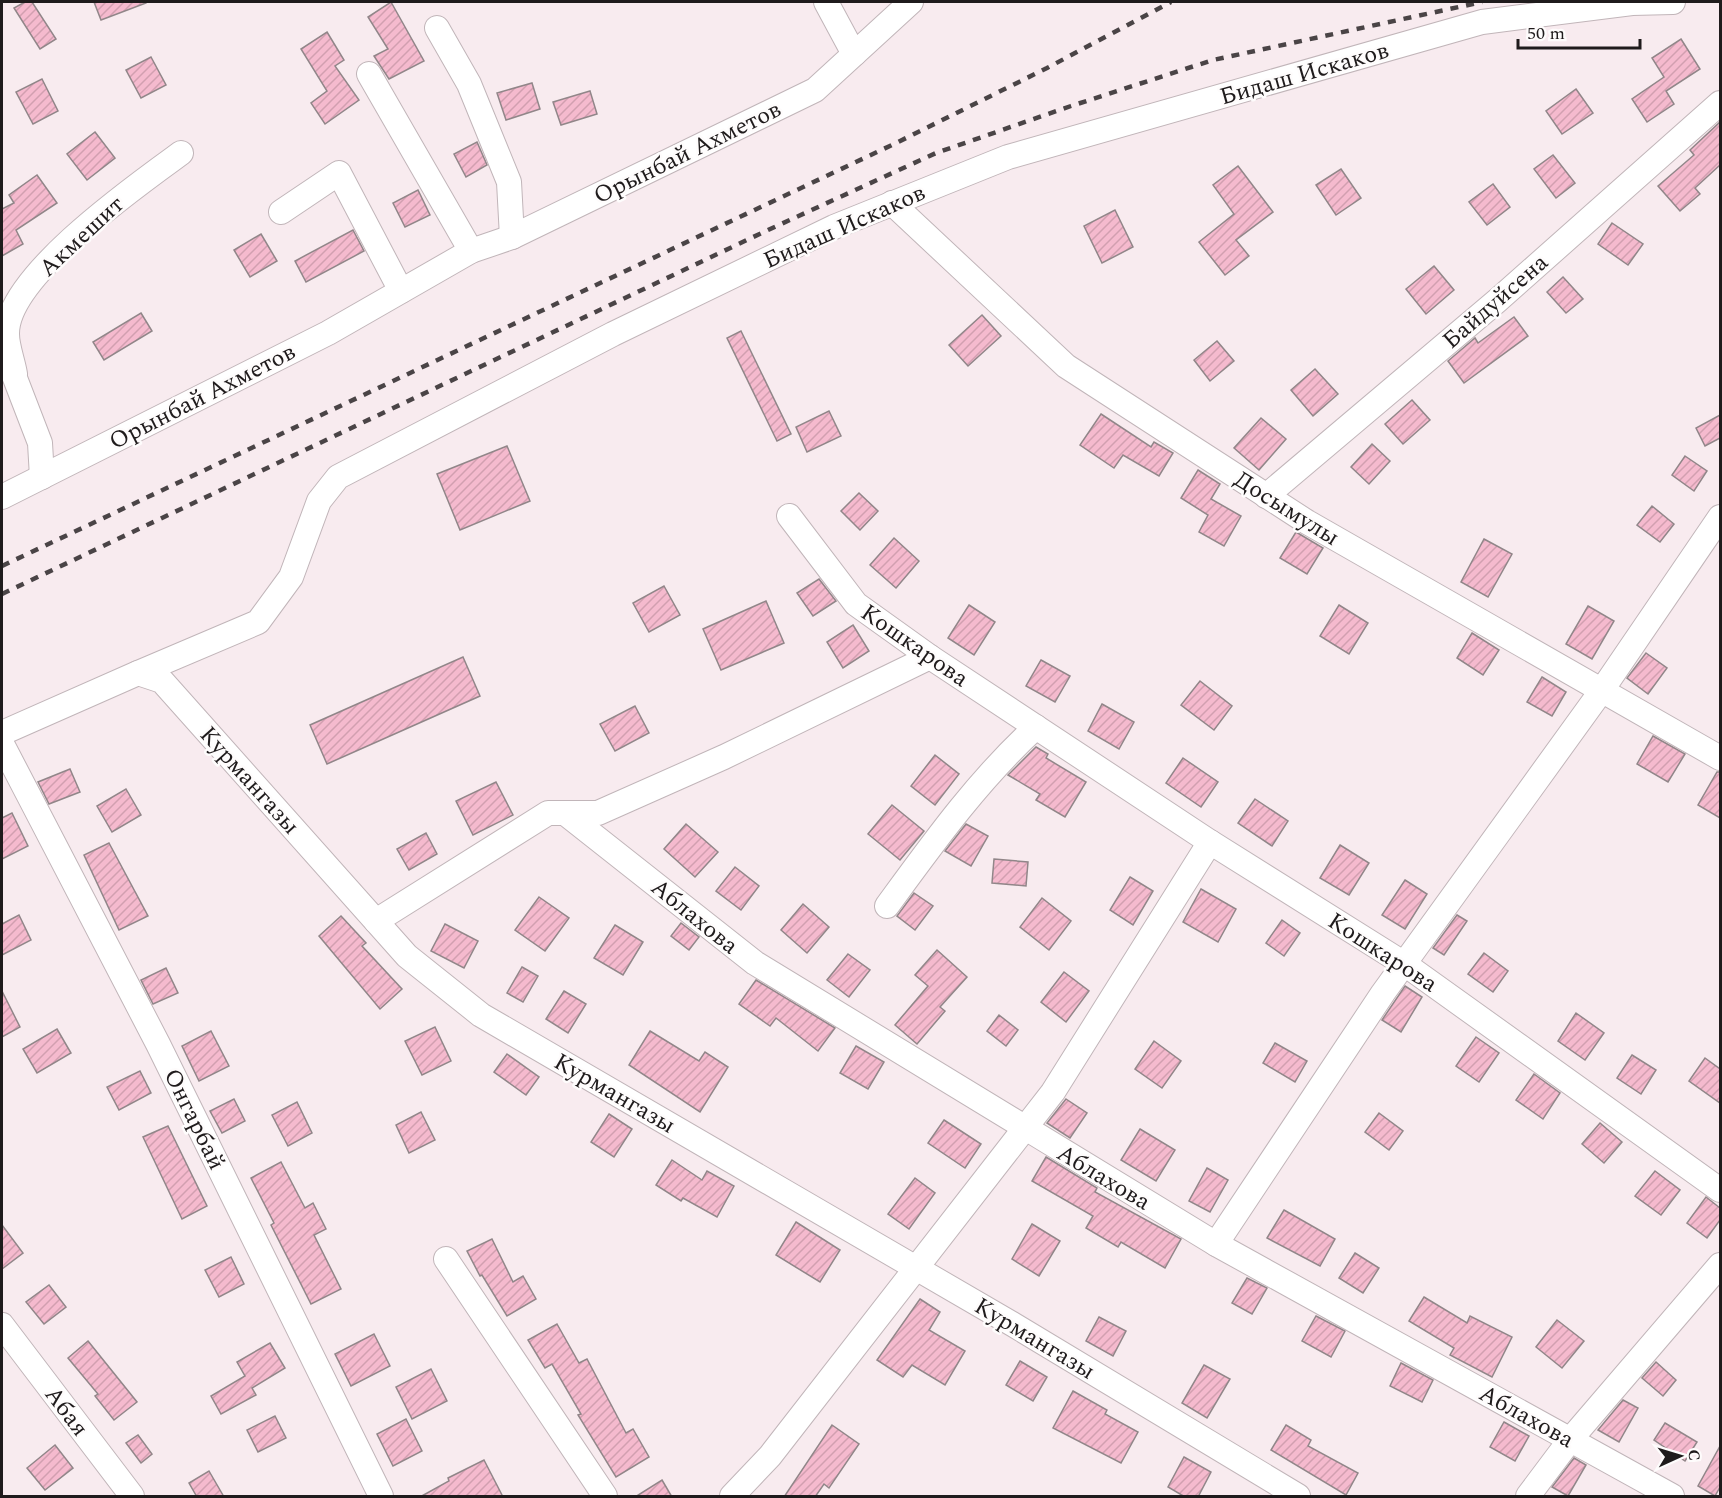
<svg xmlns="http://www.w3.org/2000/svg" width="1722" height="1498" font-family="Spectral,serif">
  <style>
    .building { fill: url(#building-hatch); stroke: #918689; stroke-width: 1.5 }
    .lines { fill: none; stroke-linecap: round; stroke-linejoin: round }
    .minor-casing { stroke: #c1b5b9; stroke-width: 26 }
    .minor { stroke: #fff; stroke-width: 24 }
    .rail { stroke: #4a4446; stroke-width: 4.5; stroke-dasharray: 8 8; stroke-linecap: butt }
    .labels { text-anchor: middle; stroke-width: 5; stroke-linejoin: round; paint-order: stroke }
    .street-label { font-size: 24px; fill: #1f1b1c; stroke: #fefcfc }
  </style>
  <defs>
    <pattern id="building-hatch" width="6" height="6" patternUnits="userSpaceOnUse" patternTransform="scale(1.5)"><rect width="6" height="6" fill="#f5bace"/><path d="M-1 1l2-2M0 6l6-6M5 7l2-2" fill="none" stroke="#d29fb0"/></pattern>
  </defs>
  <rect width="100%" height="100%" fill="#f8ebef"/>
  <g class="building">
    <path d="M25,2H32L56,39L40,49L14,8Z"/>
    <path d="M94,2H146V3L101,20Z"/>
    <path d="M391,2L424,61L389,79L374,56L388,49L368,17Z"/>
    <path d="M327,32L344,60L335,66L359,100L325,124L311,103L327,91L301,49Z"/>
    <path d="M1681,39L1700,69L1666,91L1674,104L1647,122L1632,99L1664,77L1652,58Z"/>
    <path d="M151,57L166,85L141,98L126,70Z"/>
    <path d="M42,79L58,111L33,124L16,92Z"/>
    <path d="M532,83L540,109L506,120L497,93Z"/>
    <path d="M1576,89L1593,113L1562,134L1546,111Z"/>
    <path d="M590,91L597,114L561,125L553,102Z"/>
    <path d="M1720,122V165L1695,188L1700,194L1680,211L1658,186L1694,155L1690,150Z"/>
    <path d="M95,132L115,158L87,180L67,154Z"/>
    <path d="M477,142L487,165L466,177L454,154Z"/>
    <path d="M1553,155L1575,183L1556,198L1534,169Z"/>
    <path d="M1238,166L1273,212L1236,240L1249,256L1225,275L1199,242L1234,214L1213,185Z"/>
    <path d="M1341,169L1361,198L1336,215L1316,185Z"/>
    <path d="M37,175L57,203L16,230L23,244L2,256V209L14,203L9,195Z"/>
    <path d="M1493,184L1510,207L1487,225L1469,202Z"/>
    <path d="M418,190L430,215L405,227L393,203Z"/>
    <path d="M1115,210L1133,247L1102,263L1084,226Z"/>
    <path d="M1612,223L1643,244L1628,265L1598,244Z"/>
    <path d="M353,230L364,251L306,282L295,261Z"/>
    <path d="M261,234L277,261L250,277L234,250Z"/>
    <path d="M1434,266L1454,290L1426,314L1406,289Z"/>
    <path d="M1563,277L1583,299L1566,313L1547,292Z"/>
    <path d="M141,313L152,331L104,360L93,342Z"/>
    <path d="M982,315L1001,336L968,366L949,345Z"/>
    <path d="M1514,317L1528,336L1464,383L1448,361L1475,338L1478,343Z"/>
    <path d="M741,331L791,434L777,441L727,338Z"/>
    <path d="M1217,341L1234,361L1210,381L1194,360Z"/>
    <path d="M1315,369L1338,394L1313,416L1291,390Z"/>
    <path d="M1412,400L1430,420L1403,444L1385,424Z"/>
    <path d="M829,411L841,436L807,452L796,427Z"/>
    <path d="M1101,414L1151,447L1154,442L1173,453L1159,476L1123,455L1114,468L1080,445Z"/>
    <path d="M1720,415V438L1705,446L1696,428Z"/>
    <path d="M1261,418L1286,439L1259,470L1234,448Z"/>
    <path d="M1372,444L1390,461L1369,484L1351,467Z"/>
    <path d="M507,446L530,501L460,530L437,474Z"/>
    <path d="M1685,456L1707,471L1694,491L1672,475Z"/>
    <path d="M1198,470L1220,484L1211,499L1241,516L1224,546L1199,532L1208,515L1181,498Z"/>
    <path d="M859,493L878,511L860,530L841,511Z"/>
    <path d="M1652,506L1674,524L1660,542L1637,525Z"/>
    <path d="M1296,532L1323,548L1307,574L1280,558Z"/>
    <path d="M894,538L919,561L896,588L870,565Z"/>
    <path d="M1484,539L1512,554L1488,597L1461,582Z"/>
    <path d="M819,579L836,601L813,616L797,593Z"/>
    <path d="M664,586L680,615L649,632L633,603Z"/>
    <path d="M766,601L784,643L721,670L703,629Z"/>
    <path d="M969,605L995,622L974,655L948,638Z"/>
    <path d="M1339,605L1368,623L1349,654L1320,636Z"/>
    <path d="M1588,606L1614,621L1592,659L1566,644Z"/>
    <path d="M853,625L869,651L843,668L827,642Z"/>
    <path d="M1472,633L1499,650L1483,675L1457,658Z"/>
    <path d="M1646,653L1667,668L1648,694L1627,678Z"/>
    <path d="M463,657L480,696L327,764L310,725Z"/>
    <path d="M1041,660L1070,676L1055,702L1026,686Z"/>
    <path d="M1542,677L1566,692L1552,716L1527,702Z"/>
    <path d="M1200,681L1232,706L1214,730L1181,705Z"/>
    <path d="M1102,704L1134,722L1119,749L1088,731Z"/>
    <path d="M635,706L649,733L615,751L600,724Z"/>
    <path d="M1653,736L1685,754L1668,782L1637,764Z"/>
    <path d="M1036,747L1048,754L1046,758L1086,782L1065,817L1036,800L1040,794L1008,775Z"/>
    <path d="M935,755L959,774L935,805L911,786Z"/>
    <path d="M1183,758L1218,782L1201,807L1166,783Z"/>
    <path d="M70,769L80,792L49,804L38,782Z"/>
    <path d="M1717,772H1720V818L1698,805Z"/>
    <path d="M496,782L513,815L473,835L456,801Z"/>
    <path d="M126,789L141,815L112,832L97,806Z"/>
    <path d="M1255,799L1288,821L1272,846L1238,823Z"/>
    <path d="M892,805L924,831L900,860L868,834Z"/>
    <path d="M12,813L28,846L2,859V818Z"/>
    <path d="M686,824L718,852L695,877L664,849Z"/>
    <path d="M966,824L988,836L971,866L945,851Z"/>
    <path d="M426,833L437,854L409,870L397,849Z"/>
    <path d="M109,843L148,916L119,930L84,855Z"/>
    <path d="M1340,845L1369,863L1349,895L1320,878Z"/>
    <path d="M994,859L1028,862L1026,886L992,883Z"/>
    <path d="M735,867L759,886L741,910L716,891Z"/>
    <path d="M1130,877L1153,891L1133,925L1110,910Z"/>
    <path d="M1405,880L1427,894L1405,929L1382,915Z"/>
    <path d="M1201,889L1236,909L1218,942L1183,922Z"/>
    <path d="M914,893L933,906L915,930L897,916Z"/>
    <path d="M539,897L569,918L545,951L515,930Z"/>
    <path d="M1042,898L1071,921L1049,950L1020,927Z"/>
    <path d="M803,904L829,927L807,953L781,930Z"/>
    <path d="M19,915L31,940L2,955V924Z"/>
    <path d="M1457,915L1467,921L1444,955L1433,948Z"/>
    <path d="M341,916L366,943L362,946L402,989L380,1009L319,936Z"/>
    <path d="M1282,920L1300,933L1284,956L1266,943Z"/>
    <path d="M681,923L699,937L689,950L671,936Z"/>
    <path d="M445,924L478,941L464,968L431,951Z"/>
    <path d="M615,925L643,942L623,975L594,958Z"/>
    <path d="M937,950L967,977L940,1007L945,1011L917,1044L895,1025L928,986L915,975Z"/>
    <path d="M1484,953L1508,971L1493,992L1468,974Z"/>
    <path d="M848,954L870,970L849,997L827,980Z"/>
    <path d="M522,967L538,976L523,1002L507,993Z"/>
    <path d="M166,968L178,993L153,1004L141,980Z"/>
    <path d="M1064,972L1089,991L1066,1022L1041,1002Z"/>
    <path d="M756,980L835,1028L818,1051L776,1018L770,1026L739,1004Z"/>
    <path d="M1405,986L1422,997L1401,1032L1382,1020Z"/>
    <path d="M2,991L20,1027L2,1037Z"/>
    <path d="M564,991L586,1004L568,1033L546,1019Z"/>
    <path d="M1576,1013L1604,1033L1585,1060L1558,1041Z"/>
    <path d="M999,1015L1018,1030L1006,1046L987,1031Z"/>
    <path d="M435,1027L451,1061L422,1075L405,1041Z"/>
    <path d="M57,1029L71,1053L37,1073L23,1049Z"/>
    <path d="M211,1031L229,1066L199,1081L182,1046Z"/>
    <path d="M650,1031L699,1061L705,1052L728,1067L700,1112L629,1065Z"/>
    <path d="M1476,1037L1499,1053L1479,1082L1456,1066Z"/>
    <path d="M1154,1041L1181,1061L1162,1088L1135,1069Z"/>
    <path d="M1275,1043L1307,1061L1295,1082L1263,1063Z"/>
    <path d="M856,1046L884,1062L868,1089L840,1073Z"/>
    <path d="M507,1054L539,1077L526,1095L494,1072Z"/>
    <path d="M1632,1055L1656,1070L1641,1094L1617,1078Z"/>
    <path d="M1705,1058L1720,1069V1103L1689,1081Z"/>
    <path d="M140,1071L151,1093L119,1110L107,1087Z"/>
    <path d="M1534,1074L1560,1093L1543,1119L1516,1100Z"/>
    <path d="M234,1099L245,1121L222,1133L210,1111Z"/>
    <path d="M1066,1099L1087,1113L1070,1138L1047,1123Z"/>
    <path d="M297,1102L312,1133L288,1146L272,1115Z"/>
    <path d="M421,1112L435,1140L409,1153L396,1125Z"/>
    <path d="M1379,1113L1403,1131L1389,1150L1365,1132Z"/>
    <path d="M609,1114L632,1129L614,1157L591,1142Z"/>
    <path d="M944,1120L981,1144L965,1168L928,1143Z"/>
    <path d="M1600,1123L1622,1142L1604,1163L1582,1144Z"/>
    <path d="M168,1126L207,1206L182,1219L143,1137Z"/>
    <path d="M1140,1129L1175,1150L1156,1181L1121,1160Z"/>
    <path d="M1046,1157L1097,1188L1095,1192L1181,1239L1165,1268L1121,1242L1118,1247L1086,1228L1093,1216L1032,1181Z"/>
    <path d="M672,1160L702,1180L707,1171L734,1186L717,1217L683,1198L681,1201L656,1185Z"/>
    <path d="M281,1162L305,1208L313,1203L326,1229L314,1235L341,1289L311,1304L271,1225L274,1223L251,1178Z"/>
    <path d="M1207,1168L1228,1180L1210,1212L1189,1201Z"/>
    <path d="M1655,1171L1680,1190L1661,1215L1635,1196Z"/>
    <path d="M915,1178L935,1193L909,1229L888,1214Z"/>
    <path d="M1706,1197L1720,1208V1220L1707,1238L1687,1223Z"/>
    <path d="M1284,1210L1335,1239L1320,1266L1267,1238Z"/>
    <path d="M796,1222L840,1250L820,1282L776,1255Z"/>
    <path d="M1032,1224L1060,1241L1039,1276L1012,1259Z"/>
    <path d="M2,1225L23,1253L2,1269Z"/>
    <path d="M492,1239L513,1282L523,1276L536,1299L507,1316L482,1275L480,1276L467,1251Z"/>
    <path d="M1355,1253L1379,1268L1363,1293L1339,1278Z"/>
    <path d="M231,1257L244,1284L219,1297L205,1270Z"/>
    <path d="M1247,1278L1267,1288L1252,1314L1232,1303Z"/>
    <path d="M49,1285L66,1307L44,1324L26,1302Z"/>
    <path d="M1424,1297L1467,1323L1470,1316L1512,1337L1492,1377L1450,1355L1454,1348L1409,1321Z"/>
    <path d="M920,1299L940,1312L929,1330L965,1351L945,1385L912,1365L903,1377L877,1360Z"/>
    <path d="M1316,1316L1345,1331L1331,1357L1302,1341Z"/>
    <path d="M1099,1317L1126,1331L1113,1356L1086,1341Z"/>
    <path d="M1557,1320L1584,1341L1562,1368L1536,1347Z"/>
    <path d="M557,1324L579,1363L587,1359L626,1433L633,1429L649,1457L616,1477L578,1415L581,1414L552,1364L545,1368L528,1340Z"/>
    <path d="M374,1334L390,1366L351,1386L335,1354Z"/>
    <path d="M88,1341L137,1402L114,1420L95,1396L98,1394L68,1358Z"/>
    <path d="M270,1343L285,1368L252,1388L256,1395L221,1414L211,1396L245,1376L237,1362Z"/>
    <path d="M1020,1361L1047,1377L1033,1401L1006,1385Z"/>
    <path d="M1656,1362L1676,1380L1663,1396L1642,1378Z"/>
    <path d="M1401,1363L1433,1380L1422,1402L1390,1386Z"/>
    <path d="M1204,1365L1230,1379L1207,1418L1182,1403Z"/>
    <path d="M431,1369L447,1401L412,1419L396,1387Z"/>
    <path d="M1073,1391L1107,1410L1105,1414L1138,1432L1121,1463L1053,1428Z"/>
    <path d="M1623,1400L1638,1408L1619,1442L1598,1430Z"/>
    <path d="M275,1416L286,1438L258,1452L247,1430Z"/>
    <path d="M406,1419L422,1451L393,1466L377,1434Z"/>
    <path d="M1504,1422L1529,1436L1515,1461L1490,1447Z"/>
    <path d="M1665,1423L1697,1442L1685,1461L1654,1440Z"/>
    <path d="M832,1425L859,1444L829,1488L824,1484L815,1497H784Z"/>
    <path d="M1286,1425L1311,1440L1308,1446L1358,1473L1346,1495L1271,1450Z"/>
    <path d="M138,1435L152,1454L141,1463L126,1443Z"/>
    <path d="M55,1445L73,1468L45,1490L27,1468Z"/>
    <path d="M1720,1446V1487L1715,1496L1698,1486Z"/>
    <path d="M1184,1457L1211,1472L1198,1497H1185L1168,1487Z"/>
    <path d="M1574,1458L1586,1465L1568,1496L1552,1487Z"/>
    <path d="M484,1460L503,1497H420L449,1481L448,1478Z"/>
    <path d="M209,1471L224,1497H197L189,1483Z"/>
    <path d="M662,1480L672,1497H635Z"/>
  </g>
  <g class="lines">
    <defs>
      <g id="minor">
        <path d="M826,2L854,54"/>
        <path d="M437,28L469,84L509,182L512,237"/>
        <path d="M369,74L471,251"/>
        <path d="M892,203L1066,366L1307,522L1720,758"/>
        <path d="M281,212L339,173L401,291"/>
        <path d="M8,360L40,443L42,477"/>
        <path d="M15,374C13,361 7,347 7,334C6,277 137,185 181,153"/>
        <path d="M1266,496L1498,300L1720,103"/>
        <path d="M2,497L328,333L471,251L512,237L815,90L911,2"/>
        <path d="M789,516L856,604L930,657L1210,842L1406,965L1720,1190"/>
        <path d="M138,673L258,622L291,577L319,501L338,477L613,334L834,227L1008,157L1482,22L1632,3L1673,2"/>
        <path d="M2,733L138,673L162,681L407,956L481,1015L1014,1325L1298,1496"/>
        <path d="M2,744L158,1044L381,1496"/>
        <path d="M565,813L755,963L1216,1244L1672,1496"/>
        <path d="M887,906C933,843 978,780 1036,727"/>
        <path d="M376,921L548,813H598L724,757L930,657"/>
        <path d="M1216,1244L1383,993L1602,690L1720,517"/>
        <path d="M446,1259L605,1496"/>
        <path d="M2,1325L132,1496"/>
        <path d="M732,1496L770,1456L1053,1092L1210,842"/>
        <path d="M1528,1496L1570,1440L1720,1265"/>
      </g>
    </defs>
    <use href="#minor" class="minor-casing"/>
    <use href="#minor" class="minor"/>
    <g class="rail">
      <path d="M2,566L894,144L1047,68L1171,2"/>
      <path d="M2,594L768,230L936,153L1071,106L1213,60L1482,2"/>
    </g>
  </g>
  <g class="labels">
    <g class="street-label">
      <text transform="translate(1304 73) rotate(-16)" y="8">Бидаш Искаков</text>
      <text transform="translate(687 152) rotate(-26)" y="8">Орынбай Ахметов</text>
      <text transform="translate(844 226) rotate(-24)" y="8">Бидаш Искаков</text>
      <text transform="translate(81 236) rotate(-43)" y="8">Акмешит</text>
      <text transform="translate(1495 301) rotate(-41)" y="8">Байдуйсена</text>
      <text transform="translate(202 396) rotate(-27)" y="8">Орынбай Ахметов</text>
      <text transform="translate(1287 508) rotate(32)" y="8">Досымулы</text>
      <text transform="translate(915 645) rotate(35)" y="8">Кошкарова</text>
      <text transform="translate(250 780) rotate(48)" y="8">Курмангазы</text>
      <text transform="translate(695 916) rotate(39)" y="8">Аблахова</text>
      <text transform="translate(1383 952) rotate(33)" y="8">Кошкарова</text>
      <text transform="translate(615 1093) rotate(30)" y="8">Курмангазы</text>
      <text transform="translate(195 1119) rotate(64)" y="8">Онгарбай</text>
      <text transform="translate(1104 1177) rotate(31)" y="8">Аблахова</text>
      <text transform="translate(1035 1338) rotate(31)" y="8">Курмангазы</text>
      <text transform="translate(67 1411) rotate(53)" y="8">Абая</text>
      <text transform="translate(1527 1416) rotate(29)" y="8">Аблахова</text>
    </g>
  </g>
  <rect width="1722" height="1498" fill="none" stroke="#1f1b1c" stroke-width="6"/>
  <g transform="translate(1680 1456) rotate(86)" stroke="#fefcfc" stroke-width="4.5" paint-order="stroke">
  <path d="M0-4.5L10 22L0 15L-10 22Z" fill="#1f1b1c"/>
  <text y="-9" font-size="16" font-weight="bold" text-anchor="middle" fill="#1f1b1c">С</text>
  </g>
  <path d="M1518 39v9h122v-9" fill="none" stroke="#1f1b1c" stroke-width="3"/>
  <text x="1527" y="39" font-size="18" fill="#1f1b1c" stroke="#fefcfc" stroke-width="4.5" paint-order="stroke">50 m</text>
</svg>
